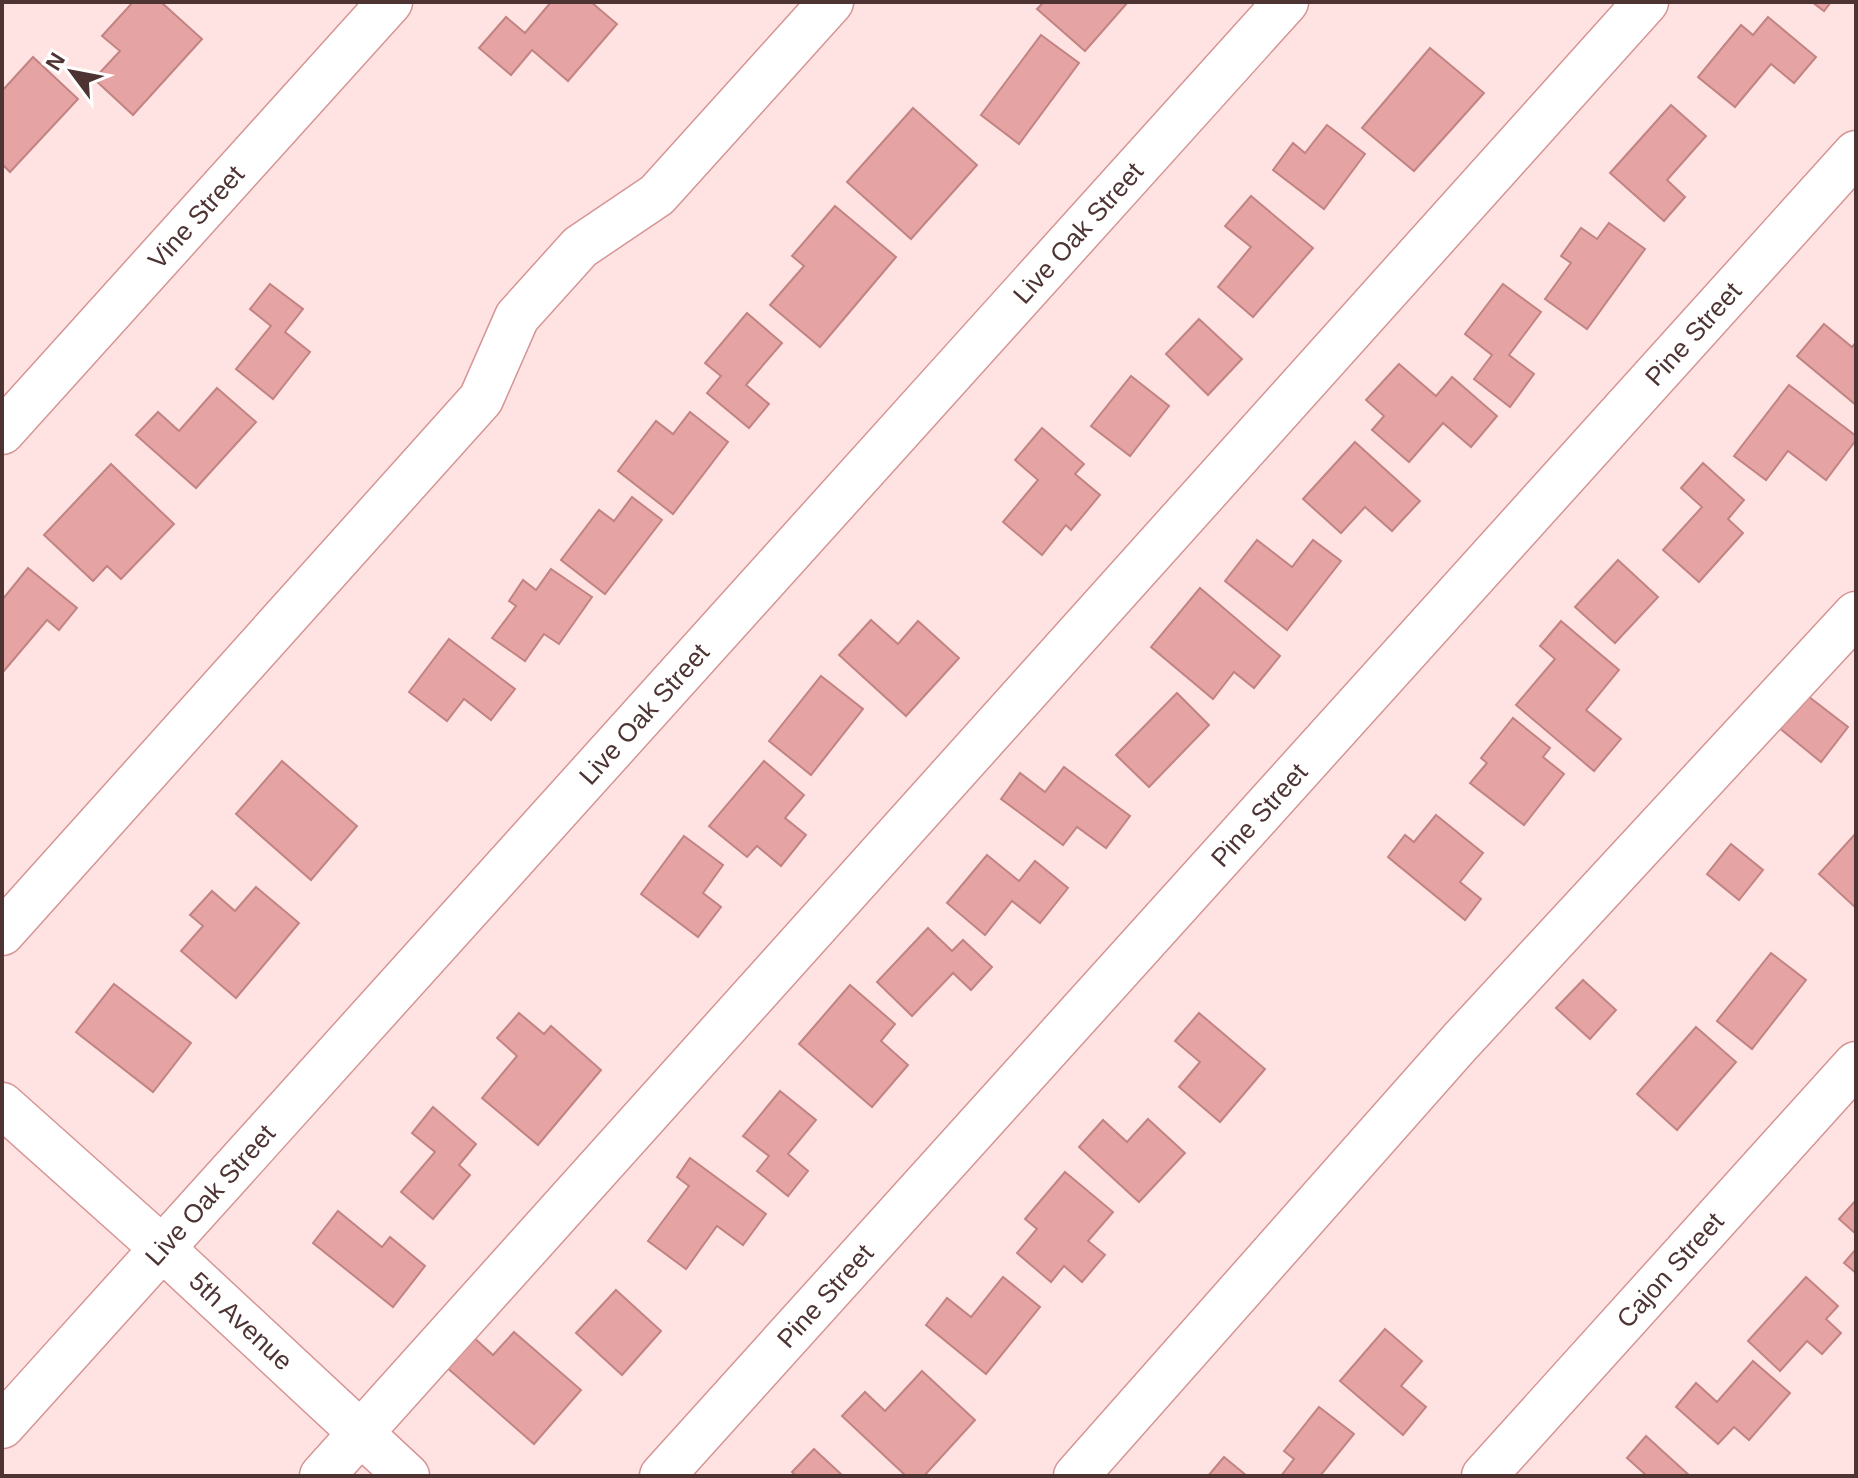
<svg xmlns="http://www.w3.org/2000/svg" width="1858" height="1478" font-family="Arial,sans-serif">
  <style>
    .building { fill: #e5a4a3; stroke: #c28383; stroke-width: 2 }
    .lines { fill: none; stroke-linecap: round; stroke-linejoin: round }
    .minor-casing { stroke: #d69595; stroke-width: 47 }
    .minor { stroke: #fff; stroke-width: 44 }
    .labels { text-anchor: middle; stroke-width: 8; stroke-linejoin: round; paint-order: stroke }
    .street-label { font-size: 26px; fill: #4e3333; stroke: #fff }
  </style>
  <rect width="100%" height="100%" fill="#ffe3e2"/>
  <g class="building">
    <path d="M133,2H161L202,39L133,115L94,79L120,51L102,36Z"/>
    <path d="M551,2H591L617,24L568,81L532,50L511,75L479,48L506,17L525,33Z"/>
    <path d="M1044,2H1128L1085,51L1037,9Z"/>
    <path d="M1812,2H1831L1824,11Z"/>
    <path d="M1768,17L1816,57L1794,83L1771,64L1735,107L1698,77L1741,25L1753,35Z"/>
    <path d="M1041,35L1079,63L1019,144L981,115Z"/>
    <path d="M1430,48L1484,93L1414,171L1362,128Z"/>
    <path d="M33,57L78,99L10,172L2,164V91Z"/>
    <path d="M1671,105L1706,136L1667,180L1685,197L1664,221L1610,173Z"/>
    <path d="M913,108L977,165L911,239L847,182Z"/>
    <path d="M1327,125L1365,154L1324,209L1273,170L1293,143L1305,153Z"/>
    <path d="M1251,196L1313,248L1253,317L1218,287L1251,247L1225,226Z"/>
    <path d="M835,206L896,257L820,347L770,305L804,266L792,256Z"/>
    <path d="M1609,223L1645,249L1587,329L1545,299L1571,263L1561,256L1581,228L1597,239Z"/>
    <path d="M270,284L303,309L285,332L310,352L273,399L236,369L271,326L250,309Z"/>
    <path d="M1503,284L1541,312L1509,355L1534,374L1510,407L1474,379L1492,355L1465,334Z"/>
    <path d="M747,313L782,343L746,385L769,404L749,428L707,393L721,376L705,363Z"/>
    <path d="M1199,319L1242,359L1208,395L1166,354Z"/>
    <path d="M1824,324L1852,347L1856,342V405L1797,356Z"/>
    <path d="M1399,364L1436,396L1452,377L1497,416L1471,447L1443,423L1409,462L1372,430L1384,416L1366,400Z"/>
    <path d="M1131,376L1169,406L1130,456L1091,426Z"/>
    <path d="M1789,385L1856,436V440L1826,480L1788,451L1766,480L1734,456Z"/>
    <path d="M217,388L256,422L196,488L136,435L158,412L179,431Z"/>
    <path d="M690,412L728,442L673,514L618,471L656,421L673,434Z"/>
    <path d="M1042,428L1084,464L1075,474L1100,495L1071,530L1066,525L1042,555L1003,522L1038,480L1015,460Z"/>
    <path d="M1355,442L1420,501L1392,531L1365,507L1341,533L1303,499Z"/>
    <path d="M1703,463L1744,500L1728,519L1743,533L1699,582L1663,550L1702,507L1681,488Z"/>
    <path d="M111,464L174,524L121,579L107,566L93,581L44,535Z"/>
    <path d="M632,497L662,520L605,594L561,560L599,510L614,521Z"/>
    <path d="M1257,540L1292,567L1313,540L1341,561L1287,630L1225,581Z"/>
    <path d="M1618,560L1658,597L1615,643L1575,607Z"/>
    <path d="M28,568L77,608L59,630L47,620L3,672L2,600Z"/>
    <path d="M551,569L592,597L559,644L544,634L525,661L492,638L516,606L509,601L523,580L536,590Z"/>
    <path d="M1200,588L1280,656L1254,688L1234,672L1213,699L1151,647Z"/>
    <path d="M871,620L898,644L918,621L959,658L906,716L839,655Z"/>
    <path d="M1561,621L1619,670L1586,710L1621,739L1594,771L1516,705L1555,659L1540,646Z"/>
    <path d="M449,639L515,689L491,720L464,699L447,721L409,692Z"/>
    <path d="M821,676L863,709L811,775L769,741Z"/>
    <path d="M1177,693L1209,725L1149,787L1116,755Z"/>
    <path d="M1804,693L1848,727L1821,762L1778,727Z"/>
    <path d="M1513,718L1550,748L1543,757L1564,774L1524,825L1470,783L1487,763L1481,758Z"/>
    <path d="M282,761L357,826L311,880L236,814Z"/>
    <path d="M764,761L804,795L785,818L806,835L781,866L757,846L747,857L709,826Z"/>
    <path d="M1064,767L1130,816L1106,848L1077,827L1063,845L1001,799L1020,773L1045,792Z"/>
    <path d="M1436,815L1483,853L1460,882L1481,899L1465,920L1388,857L1405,835L1414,842Z"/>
    <path d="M1856,833V908L1819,874Z"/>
    <path d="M684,836L723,865L703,893L721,907L698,937L641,894Z"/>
    <path d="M1731,844L1763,870L1739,900L1707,874Z"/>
    <path d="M987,855L1019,881L1035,861L1068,888L1040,923L1012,901L985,935L947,903Z"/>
    <path d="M256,887L299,923L236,998L181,951L203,926L190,915L212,891L235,911Z"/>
    <path d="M928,928L952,951L963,940L992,967L971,990L953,973L912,1016L877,982Z"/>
    <path d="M1771,953L1806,980L1752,1049L1717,1021Z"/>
    <path d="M1583,980L1616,1010L1590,1039L1556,1008Z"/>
    <path d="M114,984L191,1043L153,1092L76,1032Z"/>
    <path d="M850,985L895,1024L881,1041L908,1065L872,1107L799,1044Z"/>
    <path d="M519,1013L544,1034L551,1026L601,1070L538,1145L482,1098L517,1056L497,1038Z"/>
    <path d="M1199,1013L1265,1069L1220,1122L1179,1087L1200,1062L1175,1041Z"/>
    <path d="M1696,1027L1736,1062L1677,1130L1637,1094Z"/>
    <path d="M780,1091L816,1120L788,1154L808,1171L788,1196L757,1171L769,1156L743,1136Z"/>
    <path d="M433,1107L476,1144L459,1165L470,1175L433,1219L401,1192L435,1152L412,1133Z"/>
    <path d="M1148,1119L1185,1153L1139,1202L1079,1147L1103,1120L1127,1142Z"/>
    <path d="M690,1158L766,1214L743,1245L717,1226L686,1269L648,1241L689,1186L677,1177Z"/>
    <path d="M1065,1172L1113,1212L1088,1241L1105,1255L1082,1282L1064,1266L1051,1282L1017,1253L1037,1229L1025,1219Z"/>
    <path d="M1856,1200V1234L1839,1219Z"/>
    <path d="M338,1211L382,1247L390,1237L425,1266L393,1307L313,1243Z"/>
    <path d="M1856,1249V1273L1844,1263Z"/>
    <path d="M1003,1277L1040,1307L986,1374L926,1325L947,1298L971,1317Z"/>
    <path d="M1806,1277L1838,1306L1826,1319L1841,1333L1822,1354L1807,1341L1780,1371L1748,1341Z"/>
    <path d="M616,1290L661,1331L622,1375L576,1333Z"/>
    <path d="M1385,1329L1422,1361L1401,1386L1426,1407L1403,1435L1340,1381Z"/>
    <path d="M514,1332L581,1390L534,1444L445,1366L472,1336L493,1355Z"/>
    <path d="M1753,1361L1790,1393L1749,1440L1734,1427L1718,1444L1676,1407L1696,1383L1717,1402Z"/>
    <path d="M922,1371L975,1420L924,1476H906L842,1416L865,1392L885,1411Z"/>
    <path d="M1319,1407L1354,1434L1320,1476H1281L1294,1459L1284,1451Z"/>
    <path d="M1646,1436L1690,1476H1647L1627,1458Z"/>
    <path d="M814,1449L843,1476H796L792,1472Z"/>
    <path d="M1224,1457L1247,1476H1208Z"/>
  </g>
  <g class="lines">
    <defs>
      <g id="minor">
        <path d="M2,432L390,2"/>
        <path d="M2,933L481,399L517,317L580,247L657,195L831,2"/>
        <path d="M2,1105L162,1248L407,1476"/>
        <path d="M2,1426L1286,2"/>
        <path d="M322,1476L1646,2"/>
        <path d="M662,1476L1856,153"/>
        <path d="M1076,1476L1460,1042L1856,614"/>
        <path d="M1484,1476L1856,1064"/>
      </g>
    </defs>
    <use href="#minor" class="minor-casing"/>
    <use href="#minor" class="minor"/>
  </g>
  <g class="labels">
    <g class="street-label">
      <text transform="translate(196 217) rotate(-48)" y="9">Vine Street</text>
      <text transform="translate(1078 233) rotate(-48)" y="9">Live Oak Street</text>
      <text transform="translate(1693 334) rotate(-48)" y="9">Pine Street</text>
      <text transform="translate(644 714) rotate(-48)" y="9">Live Oak Street</text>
      <text transform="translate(1259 815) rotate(-48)" y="9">Pine Street</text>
      <text transform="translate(210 1195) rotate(-48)" y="9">Live Oak Street</text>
      <text transform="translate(1670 1270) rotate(-48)" y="9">Cajon Street</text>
      <text transform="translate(825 1296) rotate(-48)" y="9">Pine Street</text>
      <text transform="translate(241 1321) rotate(43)" y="9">5th Avenue</text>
    </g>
  </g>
  <rect width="1858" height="1478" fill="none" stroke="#4e3333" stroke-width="8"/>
  <g transform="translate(72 72) rotate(302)" stroke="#ffffff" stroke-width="6" paint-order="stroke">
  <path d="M0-6L14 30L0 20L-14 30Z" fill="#4e3333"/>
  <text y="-12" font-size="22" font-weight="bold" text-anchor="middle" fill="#4e3333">N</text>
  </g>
</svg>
